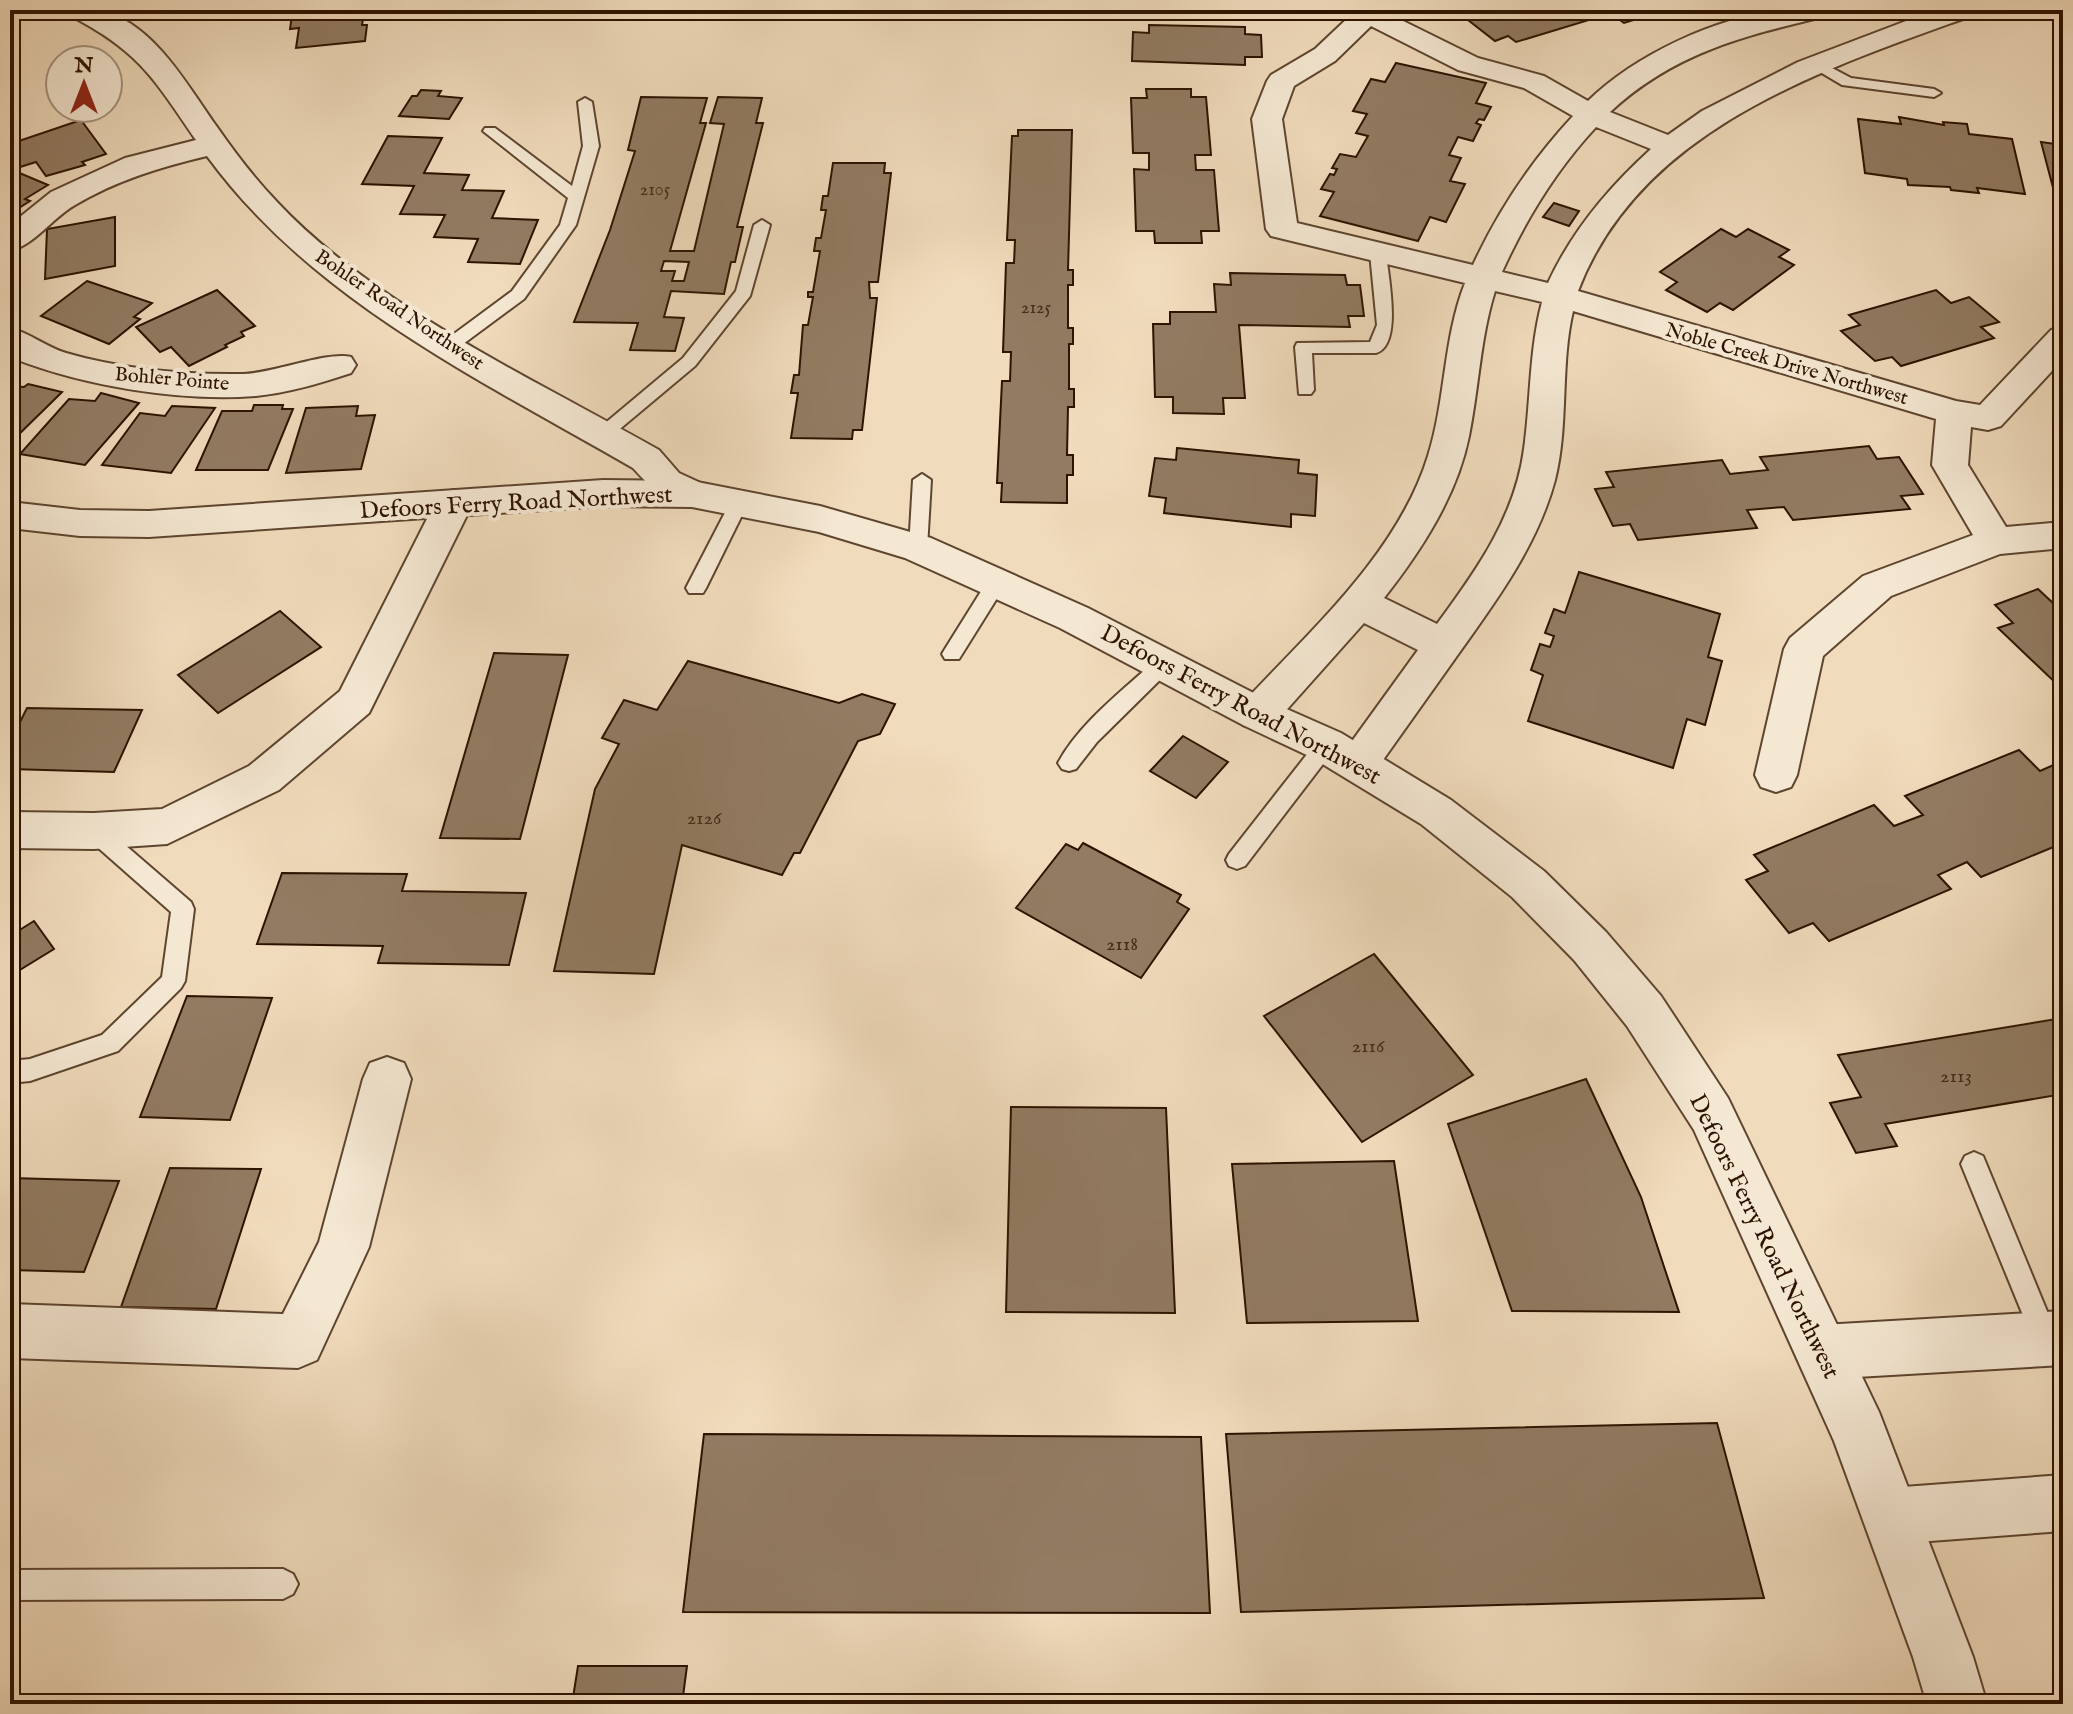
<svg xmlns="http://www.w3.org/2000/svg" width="2073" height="1714" font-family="'IM FELL English',serif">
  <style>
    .building { fill: #927b62; stroke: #2d1300; stroke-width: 2; fill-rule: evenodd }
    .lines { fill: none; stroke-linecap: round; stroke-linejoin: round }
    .service-casing { stroke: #5e452f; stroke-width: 4 }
    .minor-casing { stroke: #5e452f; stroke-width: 4 }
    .tertiary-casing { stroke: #5e452f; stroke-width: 4 }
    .service { fill: #f5e8d3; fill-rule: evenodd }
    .minor { fill: #f5e8d3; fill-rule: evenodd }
    .tertiary { fill: #f5e8d3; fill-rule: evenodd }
    .labels { text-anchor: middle; stroke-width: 8; stroke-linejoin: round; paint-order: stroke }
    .far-number-label { font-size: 18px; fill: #462d18 }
    .far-street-label { font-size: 20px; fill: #2d1300; stroke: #f5e8d3 }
    .number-label { font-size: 20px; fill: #462d18 }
    .street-label { font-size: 24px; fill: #2d1300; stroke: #f5e8d3 }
  </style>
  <rect width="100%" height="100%" fill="#f0dbbc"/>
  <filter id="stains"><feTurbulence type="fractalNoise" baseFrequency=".0025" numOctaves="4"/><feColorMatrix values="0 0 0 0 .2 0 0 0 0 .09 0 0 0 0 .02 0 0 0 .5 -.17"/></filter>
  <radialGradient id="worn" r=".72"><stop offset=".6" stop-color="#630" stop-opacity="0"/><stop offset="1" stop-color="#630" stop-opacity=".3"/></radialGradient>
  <g class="building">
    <path d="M304,10H369V18L363,19L362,25H367L365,41L296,48L299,28L290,29L292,15L303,14Z"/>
    <path d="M1472,10H1588L1579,13L1589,20L1516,42L1508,36L1495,41L1468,20L1481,17Z"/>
    <path d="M1590,10H1666L1624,23L1610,13L1599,16Z"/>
    <path d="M1149,25L1245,27V34L1261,35L1262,57H1245V65L1132,61L1133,32L1149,33Z"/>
    <path d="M1396,63L1486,83L1476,103L1491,107L1484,120L1479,119L1476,123L1481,125L1473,141L1458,137L1449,155L1461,158L1450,181L1465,184L1446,222L1430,217L1418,241L1320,216L1334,192L1321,189L1330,174L1334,175L1337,169L1332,168L1340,154L1356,157L1368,136L1356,133L1367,114L1353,111L1371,79L1385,82Z"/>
    <path d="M1146,89H1191V97H1206L1211,155H1195L1196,170H1214L1219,231H1201L1202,243H1155L1154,231H1136L1134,169L1149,170V153H1133L1131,98H1147Z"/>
    <path d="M421,90L441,91L438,96L462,98L449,119L399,116L412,96H417Z"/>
    <path d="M641,97L707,98L700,123H706L670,251H694L724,124L710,123L718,97L762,98L756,123H763L737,227H743L735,262H731L724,294L671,291L664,317L684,318L675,351L630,350L638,323L574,322L610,230L635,151L628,150ZM664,261L689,262L684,281H672L675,271H661Z"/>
    <path d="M1899,117L1944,125L1943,122L1967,124L1969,134L2012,139L2025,194L1977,188L1979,193L1951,190L1950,187L1908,185L1907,179L1865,173L1858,119L1901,124Z"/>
    <path d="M81,120L106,154L82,162L85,165L46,176L36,162L20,167L10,153V144Z"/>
    <path d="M1018,130H1072L1068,270H1073V285H1068V328H1073V344H1069V389H1074V407H1068L1067,455H1073V475H1067V503L1001,502L1002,483H997L1002,381H1010L1011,352H1003L1006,263H1014L1015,240H1007L1012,136H1018Z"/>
    <path d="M388,136L442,138L424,173L469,175L462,190L504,191L492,218L538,220L520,264L468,262L478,239L434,237L445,215L400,214L414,186L362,184Z"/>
    <path d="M2041,142L2063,145V199H2056Z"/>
    <path d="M833,163H885L884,173H891L878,282H869L870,298H877L862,430H853L852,439L791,438L798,393H791L794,375H799L803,325H808L813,297H808V292H813L820,251H814L816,238H821L826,210H821L823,196H828Z"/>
    <path d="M10,169L48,185L25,199L30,201L14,211L10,209Z"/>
    <path d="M1554,203L1579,211L1569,226L1543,217Z"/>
    <path d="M115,217V266L45,279L47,229Z"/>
    <path d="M1721,229L1736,237L1748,229L1789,250L1779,257L1794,265L1733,310L1720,303L1707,312L1666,290L1677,282L1660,272Z"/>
    <path d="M1230,273L1345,275L1347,285H1360L1364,316H1348L1350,327L1239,325L1245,398H1223L1224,414L1173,413V397H1155L1153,324H1170V312H1216L1214,284L1231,285Z"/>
    <path d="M87,281L152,303L134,317L140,319L109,344L41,316Z"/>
    <path d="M217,290L255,326L241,332L244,336L225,345L227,347L189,366L171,347L160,352L136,327Z"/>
    <path d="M1936,290L1951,303L1969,297L1999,322L1981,327L1994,338L1901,366L1892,357L1875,361L1841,331L1860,325L1849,315Z"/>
    <path d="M28,384L62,392L10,443V386L24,387Z"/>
    <path d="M101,393L139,403L85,465L20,454L69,399L95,401Z"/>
    <path d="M254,405H283L282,409H293L268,470H196L222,411H252Z"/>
    <path d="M172,406L215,408L171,473L102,465L140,413L165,416Z"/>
    <path d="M358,406L356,416L375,415L361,469L286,473L306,408Z"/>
    <path d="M1869,446L1877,459L1899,457L1923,494L1901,496L1910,509L1793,520L1784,507L1747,510L1757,528L1638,540L1630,524L1613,526L1595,489L1614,487L1606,472L1722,460L1730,474L1768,470L1760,457Z"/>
    <path d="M1177,448L1299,460L1298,473L1317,475L1315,516L1291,514V527L1164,513L1166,498L1149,496L1155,458L1176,460Z"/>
    <path d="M1579,572L1720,614L1708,657L1722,661L1705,725L1687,719L1673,768L1528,721L1543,675L1531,670L1540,644L1550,647L1554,636L1545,633L1554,609L1565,613Z"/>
    <path d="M2038,589L2054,604L2063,601V690L1998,628L2013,623L1995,605Z"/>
    <path d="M280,611L321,647L218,713L178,675Z"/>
    <path d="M494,653L568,655L520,839L440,838Z"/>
    <path d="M688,661L839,703L862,694L895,704L880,734L858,741L800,853H794L782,875L682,845L654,974L554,971L595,789L619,744L602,738L624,700L657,710Z"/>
    <path d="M27,708L142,710L114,772L10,769V742Z"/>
    <path d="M1183,736L1228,762L1196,798L1150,771Z"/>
    <path d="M2019,750L2040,771L2058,763L2063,768V843L1981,877L1967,862L1938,875L1951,889L1829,941L1813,923L1789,933L1746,880L1768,871L1754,855L1874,805L1894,826L1923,815L1905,796Z"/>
    <path d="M1083,843L1181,895L1177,902L1189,909L1141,978L1016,908L1066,844L1078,850Z"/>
    <path d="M282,873L407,874L402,891L526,893L509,965L378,963L383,946L257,944Z"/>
    <path d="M34,921L54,949L10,976V936Z"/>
    <path d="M1374,954L1473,1075L1362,1142L1264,1016Z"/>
    <path d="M187,996L272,998L230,1120L140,1117Z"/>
    <path d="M2063,1018V1094L1885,1124L1897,1146L1856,1153L1830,1103L1861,1097L1838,1055Z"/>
    <path d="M1586,1079L1641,1197L1679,1312L1512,1311L1448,1124Z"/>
    <path d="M1011,1107L1166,1108L1175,1313L1006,1312Z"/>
    <path d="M1394,1161L1418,1321L1247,1323L1232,1164Z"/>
    <path d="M170,1168L261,1169L216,1309L121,1307Z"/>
    <path d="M10,1178L119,1181L84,1272L10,1270Z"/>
    <path d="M1717,1423L1764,1598L1241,1612L1226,1434Z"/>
    <path d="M704,1434L1201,1437L1210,1613L683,1612Z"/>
    <path d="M578,1666H687L682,1704H572Z"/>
  </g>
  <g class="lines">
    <defs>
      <g id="service">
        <path d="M1399,10H1417L1389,25L1377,22Z"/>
        <path d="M1815,59L1851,78L1934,89L1941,93L1934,97L1842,85L1810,66V60Z"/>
        <path d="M585,98L592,102L599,146L576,225L524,299L455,350H443L441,346L443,342L512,291L560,225L568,198L483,131L485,128H495L572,186L583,146L578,102Z"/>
        <path d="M762,220L770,225L750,296L695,366L609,438H597L594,434L597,430L683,358L736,291L754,225Z"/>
        <path d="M1378,248L1386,253C1388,276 1403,345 1376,353H1312L1314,390L1311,394H1299L1295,347L1297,343L1370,342L1377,325L1370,253Z"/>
        <path d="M922,474L931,480L927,548L918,555L909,548L913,480Z"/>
        <path d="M739,497L748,503L706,588L703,593H689L686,588L730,503Z"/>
        <path d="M997,575L1004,577L1007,582L1004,587L959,659H945L942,654L945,649L990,577Z"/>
        <path d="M1165,655L1172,658L1175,663L1172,668L1097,742L1076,769L1069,771L1062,769L1058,763C1080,722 1125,689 1158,658Z"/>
        <path d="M1326,737L1333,739L1336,745L1333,751L1245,866L1237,869L1229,866L1226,860L1229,854L1319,739Z"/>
        <path d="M94,822L102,825L191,902L194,909L185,981L181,988L118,1051L30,1081L10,1083V1061L30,1059L102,1035L162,977L171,912L86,837L83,831L86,825Z"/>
        <path d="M1974,1152L1983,1156L2058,1338L2054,1347L2045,1351L2036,1347L1961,1164L1965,1156Z"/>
        <path d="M283,1569L293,1574L298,1584L293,1594L283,1599L10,1600V1570Z"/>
      </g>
      <g id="minor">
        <path d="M67,10C78,10 93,8 104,11C156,27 187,85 217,127C235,153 255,179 277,202C373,305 537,381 659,450L679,473L705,485L710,494L705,503C675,512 652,489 633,468C481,380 313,301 207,156C161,167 117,180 75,205C52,218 36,244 10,251V225L51,192L125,158L196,140C154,79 140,52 71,16Z"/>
        <path d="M1346,10H1381L1478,58L1544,76L1588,101C1635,55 1715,18 1781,10C1797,8 1815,10 1831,10L1827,16C1744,36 1675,52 1610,112L1668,135L1702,111L1798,62L1935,10H1975L1971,16C1822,70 1640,128 1578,291L1956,401L1980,405L2051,330L2063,327V359L2001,426L1988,430L1971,427L1968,465L2006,527L2063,522V548L2000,554L1891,596L1823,656L1797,775L1791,787L1776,792L1761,787L1755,775L1784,649L1790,638L1863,576L1973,535L1932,465L1936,419L1573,311C1560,366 1569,425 1555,480C1537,547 1494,604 1454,660C1427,698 1400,736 1373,774L1358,779L1343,774L1337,762L1418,650L1364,623L1273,725L1258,730L1243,725L1237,714L1243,703C1311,630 1398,553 1428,456C1446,399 1443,339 1465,283L1271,236L1266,229L1252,119L1267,81L1271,75L1315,49L1350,16ZM1371,26L1458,70L1524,88L1573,116C1532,160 1498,211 1473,265L1297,223L1282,119L1294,86L1335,61ZM1596,127L1651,149C1609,187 1572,231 1548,283L1502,272C1526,219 1556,170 1596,127ZM1495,291L1542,302C1529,351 1531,400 1524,449C1515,517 1476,571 1437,624L1384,598C1421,551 1457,496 1469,436C1479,387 1480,339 1495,291Z"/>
        <path d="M10,328C30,333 46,347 66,353C121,369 185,375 243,374C274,373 328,351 351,357L356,365L351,373C320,383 288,393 256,396C180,402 85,386 15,359L10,355Z"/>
        <path d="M454,490L467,494L473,503L369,713L279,790L167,844L94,849L10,848V812L94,813L162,809L249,766L340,691L435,503L441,494Z"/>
        <path d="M387,1057L404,1063L411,1079L369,1247L317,1360L298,1368L10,1358V1304L283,1314L319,1242L363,1079L370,1063Z"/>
        <path d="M2063,1311V1365L1822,1379L1803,1371L1795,1352L1803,1333L1822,1325Z"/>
        <path d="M2063,1475V1531L1890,1544L1870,1536L1862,1516L1870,1496L1890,1488Z"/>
      </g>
      <path id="tertiary" d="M603,480L692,481L820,506L931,538L1088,608L1273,703L1341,733L1451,800L1544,871L1606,932L1661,996L1728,1098L1879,1412L1973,1657L1987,1704H1927L1913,1657L1834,1441L1694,1130L1627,1026L1574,960L1512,897L1421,824L1311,757L1243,725L1060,628L905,558L819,532L692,507L603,506L149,537L80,536L10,528V502L80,510L149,511Z"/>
    </defs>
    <use href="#service" class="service-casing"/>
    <use href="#minor" class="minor-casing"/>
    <use href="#tertiary" class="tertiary-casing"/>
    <use href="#service" class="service"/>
    <use href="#minor" class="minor"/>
    <use href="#tertiary" class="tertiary"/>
  </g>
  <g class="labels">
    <g class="far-number-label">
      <text x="655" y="195">2105</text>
      <text x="1036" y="313">2125</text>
    </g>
    <g class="far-street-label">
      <text transform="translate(400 309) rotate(34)" y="7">Bohler Road Northwest</text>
      <text transform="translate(1787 363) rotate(16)" y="7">Noble Creek Drive Northwest</text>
      <text transform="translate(172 378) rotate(5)" y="7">Bohler Pointe</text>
    </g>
    <g class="number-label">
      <text x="704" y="824">2126</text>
      <text x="1122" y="950">2118</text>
      <text x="1368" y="1052">2116</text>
      <text x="1956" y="1082">2113</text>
    </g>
    <g class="street-label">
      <text transform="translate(516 502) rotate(-3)" y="8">Defoors Ferry Road Northwest</text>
      <text transform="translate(1241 704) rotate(28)" y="8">Defoors Ferry Road Northwest</text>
      <text transform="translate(1765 1236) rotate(64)" y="8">Defoors Ferry Road Northwest</text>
    </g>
  </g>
  <rect width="2073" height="1714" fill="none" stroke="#f0dbbc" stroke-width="40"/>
  <rect x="12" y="12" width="2049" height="1690" fill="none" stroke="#2d1300" stroke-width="4"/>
  <rect x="20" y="20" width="2033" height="1674" fill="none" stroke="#2d1300" stroke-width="2"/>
  <g transform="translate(84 84)"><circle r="38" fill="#f5e8d3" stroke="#a5937f" stroke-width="2"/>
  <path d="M0-6L14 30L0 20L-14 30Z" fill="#8f2418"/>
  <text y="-12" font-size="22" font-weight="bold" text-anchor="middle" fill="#2d1300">N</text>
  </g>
  <rect width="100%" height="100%" filter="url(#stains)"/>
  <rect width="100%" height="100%" fill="url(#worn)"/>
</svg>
